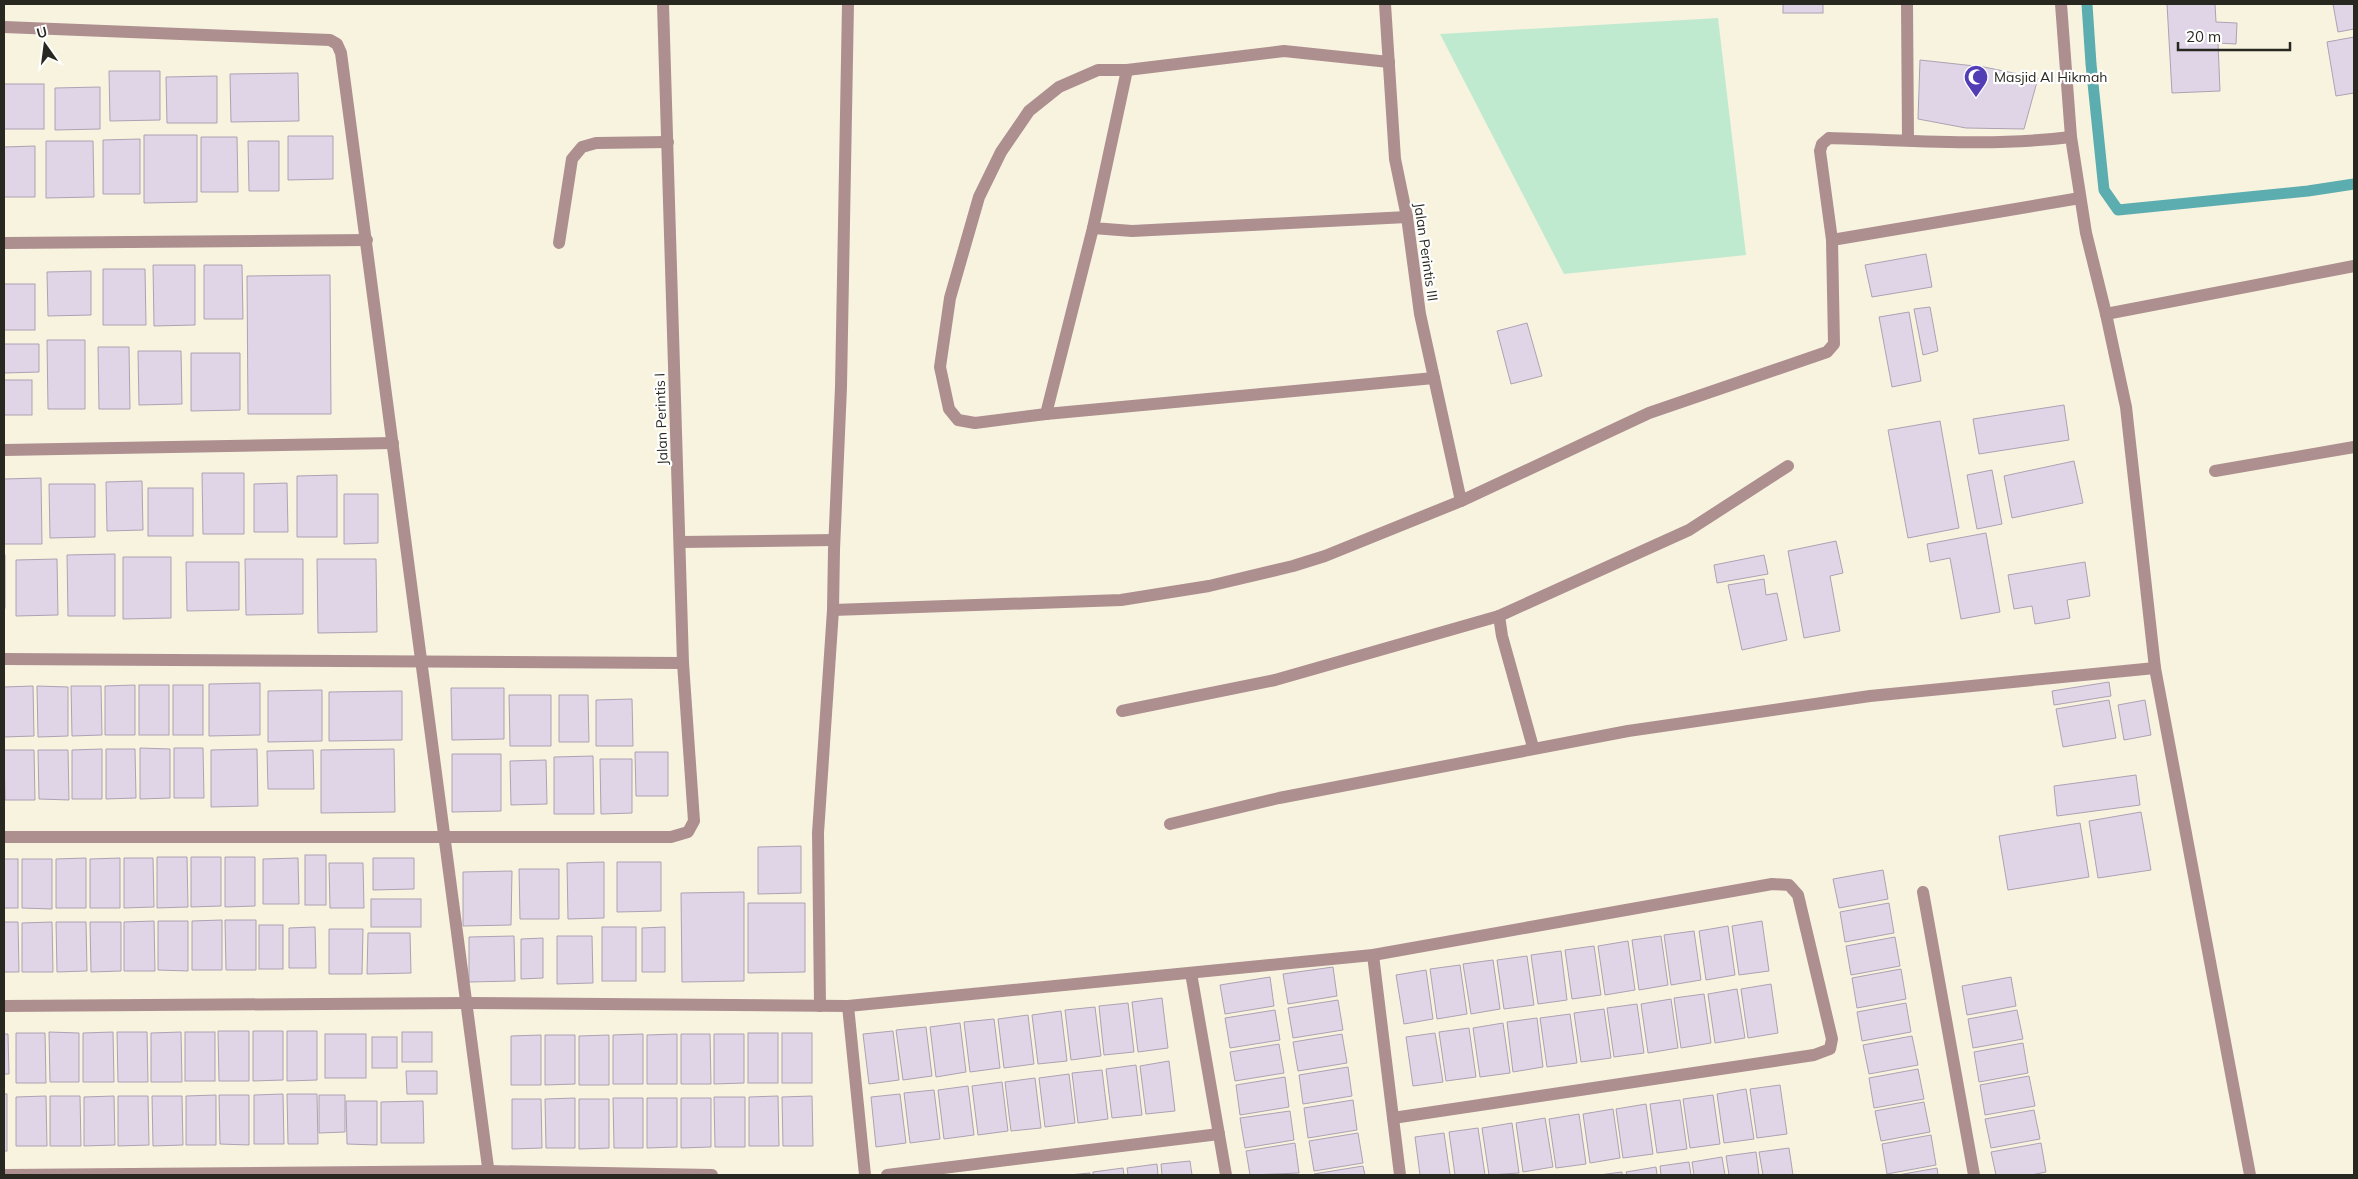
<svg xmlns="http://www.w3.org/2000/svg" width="2358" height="1179" font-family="Mulish,sans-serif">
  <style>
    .green { fill: #c0ead0 }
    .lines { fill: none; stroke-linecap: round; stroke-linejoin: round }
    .stream { stroke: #5cadaf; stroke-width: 11 }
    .building { fill: #dfd5e7; stroke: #aca2b3 }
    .minor { stroke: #ad8f90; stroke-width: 12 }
    .labels { text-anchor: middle; stroke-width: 4.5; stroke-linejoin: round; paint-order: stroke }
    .poi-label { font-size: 14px; fill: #292820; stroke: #fff; text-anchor: start }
    .street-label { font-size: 14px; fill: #292820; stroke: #fff }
  </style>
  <rect width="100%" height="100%" fill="#f8f3df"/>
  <path class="green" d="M1718,18L1746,255L1564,274L1440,34Z"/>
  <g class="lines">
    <path class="stream" d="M2087,4L2091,64L2104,190L2118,210L2308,191L2354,184"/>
  </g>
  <g class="building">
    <rect x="1783" y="4" width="40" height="9"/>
    <path d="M2167,4H2215L2216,22L2237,23L2236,44L2218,43L2220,91L2172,93Z"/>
    <path d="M2333,4H2354V29L2338,32Z"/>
    <path d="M2354,37V93L2336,96L2327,42Z"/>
    <path d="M1920,60L1984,67L2038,78L2024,129L1966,128L1918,119Z"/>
    <path d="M109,71H160V120L110,121Z"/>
    <path d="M298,73L299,121L231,122L230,74Z"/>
    <path d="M217,76V123H167L166,77Z"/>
    <rect x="4" y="84" width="40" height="45"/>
    <path d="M100,87V129L55,130V88Z"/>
    <path d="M144,135H197V202L144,203Z"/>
    <path d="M288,136H333V179L288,180Z"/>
    <path d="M201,137H237L238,192H201Z"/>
    <path d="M140,139V194H103V140Z"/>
    <path d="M46,141H93L94,197L46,198Z"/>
    <path d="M248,141H279V191H249Z"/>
    <path d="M35,146V197H4V147Z"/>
    <path d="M1926,254L1932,287L1872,297L1865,265Z"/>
    <path d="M153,265H195V325L154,326Z"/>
    <path d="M204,265H242L243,319H204Z"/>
    <path d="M103,269H145L146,325H103Z"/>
    <path d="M91,271V315L48,316L47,272Z"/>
    <path d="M330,275L331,414H248L247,276Z"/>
    <rect x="4" y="284" width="31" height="46"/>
    <path d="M1930,307L1938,351L1923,355L1914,309Z"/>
    <path d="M1909,312L1921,381L1892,387L1879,317Z"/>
    <path d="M1527,323L1542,376L1511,384L1497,331Z"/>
    <path d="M47,340H85V409H48Z"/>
    <path d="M4,344H39V372L4,373Z"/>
    <path d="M98,347H129L130,409H99Z"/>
    <path d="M138,351H181L182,404L139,405Z"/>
    <path d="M191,353H240V410L191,411Z"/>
    <rect x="4" y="380" width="28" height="35"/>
    <path d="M2064,405L2069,440L1979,454L1973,419Z"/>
    <path d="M1940,421L1959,528L1908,538L1888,430Z"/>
    <path d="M2074,461L2083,503L2012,518L2004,476Z"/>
    <path d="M1992,470L2002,524L1977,529L1967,475Z"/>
    <path d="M202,473H244V534H203Z"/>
    <path d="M337,475V537H297V476Z"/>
    <path d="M41,478L42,544H4V479Z"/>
    <path d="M142,481L143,530L107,531L106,482Z"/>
    <path d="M287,483L288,532H254V484Z"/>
    <path d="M49,484H95V537L50,538Z"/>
    <rect x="148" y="488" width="45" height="48"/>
    <path d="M344,494H378V543L344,544Z"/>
    <path d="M1986,533L2000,612L1961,619L1950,558L1930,562L1927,544Z"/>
    <path d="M1836,541L1843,573L1830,576L1840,631L1804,638L1788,551Z"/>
    <path d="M115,554V616H68L67,555Z"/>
    <rect x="4" y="555" width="1" height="53"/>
    <path d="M1764,555L1768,574L1717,583L1714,565Z"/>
    <path d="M123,557H171V618L123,619Z"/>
    <path d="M57,559L58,615L16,616V560Z"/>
    <path d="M245,559H303V614L246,615Z"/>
    <path d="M317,559H376L377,632L318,633Z"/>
    <path d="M186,562H239V610L187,611Z"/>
    <path d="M2085,562L2090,596L2067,600L2070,618L2035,624L2032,606L2014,609L2008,575Z"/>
    <path d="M1764,579L1766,595L1777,593L1787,640L1742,650L1728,585Z"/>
    <path d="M2109,682L2111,696L2054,705L2052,691Z"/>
    <path d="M260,683V735L209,736V684Z"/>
    <path d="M135,685V735H105V686Z"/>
    <rect x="139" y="685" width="30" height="50"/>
    <rect x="173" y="685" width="30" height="50"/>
    <path d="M33,686L34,736L4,737V687Z"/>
    <path d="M37,686L68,687V736L38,737Z"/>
    <path d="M71,686H101L102,735L72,736Z"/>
    <path d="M451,688H504V739L452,740Z"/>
    <path d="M322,690V741L268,742V691Z"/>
    <path d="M402,691V740L329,741V692Z"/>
    <path d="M509,695H551V746H510Z"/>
    <path d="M559,695H588L589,742H559Z"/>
    <path d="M632,699L633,746H596V700Z"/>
    <path d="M2109,700L2116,738L2063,747L2056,709Z"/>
    <path d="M2145,700L2151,735L2124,740L2118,705Z"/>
    <path d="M140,748L170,749V798L140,799Z"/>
    <path d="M174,748H203L204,798H174Z"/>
    <path d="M102,749V799H72V750Z"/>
    <path d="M106,749H135L136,798L106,799Z"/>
    <path d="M257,749L258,806L211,807V750Z"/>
    <path d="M394,749L395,812L321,813V750Z"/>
    <path d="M4,750H34L35,800H5Z"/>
    <path d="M38,750H68L69,800L39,799Z"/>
    <path d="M313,750L314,789H268L267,751Z"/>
    <path d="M635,752H668V796H636Z"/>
    <path d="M452,754H501V811L452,812Z"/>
    <path d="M593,756L594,814H554V757Z"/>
    <path d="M600,759H632V813L601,814Z"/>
    <path d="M546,760L547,804L511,805L510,761Z"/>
    <path d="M2136,775L2140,805L2057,816L2054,786Z"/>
    <path d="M2141,812L2151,870L2098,878L2089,821Z"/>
    <path d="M2080,823L2089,877L2008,890L1999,836Z"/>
    <path d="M801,846V893L758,894V847Z"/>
    <rect x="305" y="855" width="21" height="50"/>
    <path d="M157,857H187L188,907L157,908Z"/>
    <path d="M191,857H221V906L191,907Z"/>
    <path d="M225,857H255V906L225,907Z"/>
    <path d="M86,858V908H56V859Z"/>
    <path d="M120,858V908H90V859Z"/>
    <path d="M124,858H153L154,907L124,908Z"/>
    <path d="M298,858L299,904H263V859Z"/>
    <path d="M373,858H414V889L373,890Z"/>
    <rect x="4" y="859" width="14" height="49"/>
    <path d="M22,859H52V909L22,908Z"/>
    <path d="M604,862V918L568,919L567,863Z"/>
    <path d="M617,862H661V911L617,912Z"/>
    <path d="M329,863H363L364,908H330Z"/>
    <path d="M519,869H559V919H520Z"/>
    <path d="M1883,870L1888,899L1839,908L1833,879Z"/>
    <path d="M512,871L511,925L463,926V872Z"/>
    <path d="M744,892V981L682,982L681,893Z"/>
    <rect x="371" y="899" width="50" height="28"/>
    <path d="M748,903H805V972L748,973Z"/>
    <path d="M1889,903L1894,933L1845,942L1840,912Z"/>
    <path d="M222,920V970H192V921Z"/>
    <path d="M225,920H256V970H226Z"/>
    <path d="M154,921L155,971H124V922Z"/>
    <path d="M158,921H188V971L158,970Z"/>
    <path d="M1762,921L1769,971L1739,975L1732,926Z"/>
    <path d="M4,922H18L19,972H4Z"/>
    <path d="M52,922L53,972H22V923Z"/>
    <path d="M56,922H86L87,971L57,972Z"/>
    <path d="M90,922H121V971L91,972Z"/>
    <rect x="259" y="925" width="24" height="44"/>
    <path d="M1728,926L1735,975L1706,980L1699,931Z"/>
    <path d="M315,927L316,968H289V928Z"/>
    <rect x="602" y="927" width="34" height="54"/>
    <path d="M665,927V972H642V928Z"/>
    <path d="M329,929H363L362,974H329Z"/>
    <path d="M1694,931L1701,980L1671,985L1664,935Z"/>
    <path d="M368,933H410L411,973L367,974Z"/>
    <path d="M514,936L515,981L469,982V937Z"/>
    <path d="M557,936H592L593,983L557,984Z"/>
    <path d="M1661,936L1668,985L1639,990L1632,940Z"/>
    <path d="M1895,937L1900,966L1851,975L1846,946Z"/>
    <path d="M543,938V978L521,979V939Z"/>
    <path d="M1628,941L1635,990L1605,995L1598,946Z"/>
    <path d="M1594,946L1601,995L1572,999L1565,950Z"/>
    <path d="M1561,951L1567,1000L1538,1004L1531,955Z"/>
    <path d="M1527,956L1534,1005L1504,1009L1497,960Z"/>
    <path d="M1493,960L1500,1009L1471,1014L1463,964Z"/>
    <path d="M1460,965L1467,1014L1437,1019L1430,969Z"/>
    <path d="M1333,967L1337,996L1288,1004L1283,974Z"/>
    <path d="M1901,969L1906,999L1857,1008L1852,978Z"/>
    <path d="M1426,970L1433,1019L1404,1024L1396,975Z"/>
    <path d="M1270,977L1274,1006L1225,1014L1220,985Z"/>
    <path d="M2011,977L2016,1006L1967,1015L1962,986Z"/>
    <path d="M1771,984L1778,1033L1748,1038L1741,989Z"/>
    <path d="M1737,989L1745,1038L1715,1043L1708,994Z"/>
    <path d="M1704,994L1711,1043L1681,1048L1674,998Z"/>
    <path d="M1162,998L1168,1048L1138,1052L1132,1002Z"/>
    <path d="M1671,999L1678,1048L1648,1053L1641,1004Z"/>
    <path d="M1338,1000L1343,1030L1293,1038L1288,1008Z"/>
    <path d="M1128,1003L1134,1052L1104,1055L1099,1006Z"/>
    <path d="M1906,1003L1911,1032L1862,1041L1857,1012Z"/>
    <path d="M1637,1004L1644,1053L1614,1057L1607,1008Z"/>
    <path d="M1095,1007L1101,1056L1071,1060L1065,1010Z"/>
    <path d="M1604,1009L1611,1058L1581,1062L1574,1013Z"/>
    <path d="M1275,1010L1280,1040L1230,1048L1225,1018Z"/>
    <path d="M2017,1010L2023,1039L1973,1048L1968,1019Z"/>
    <path d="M1061,1011L1067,1061L1038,1064L1032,1015Z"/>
    <path d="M1570,1014L1577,1063L1547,1067L1540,1018Z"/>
    <path d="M1028,1015L1034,1064L1004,1068L998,1019Z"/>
    <path d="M1537,1018L1543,1067L1513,1072L1507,1022Z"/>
    <path d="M994,1019L1000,1068L970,1072L964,1022Z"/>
    <path d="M960,1023L966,1072L936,1077L930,1027Z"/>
    <path d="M1503,1023L1510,1073L1480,1077L1473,1028Z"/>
    <path d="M926,1027L932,1076L903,1080L896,1030Z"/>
    <path d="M1469,1028L1476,1077L1446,1081L1439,1032Z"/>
    <path d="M218,1031H249V1081H219Z"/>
    <path d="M253,1031H283V1080L253,1081Z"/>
    <path d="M287,1031H317V1080L287,1081Z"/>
    <path d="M893,1031L899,1080L869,1084L863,1034Z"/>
    <path d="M49,1032L79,1033V1082H50Z"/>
    <path d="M113,1032L114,1082H83V1033Z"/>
    <path d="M117,1032H147L148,1082H118Z"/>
    <path d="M181,1032L182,1082H151V1033Z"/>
    <rect x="185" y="1032" width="30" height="49"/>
    <rect x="402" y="1032" width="30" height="30"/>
    <path d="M16,1033H45L46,1083H16Z"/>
    <rect x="748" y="1033" width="30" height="50"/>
    <rect x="782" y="1033" width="30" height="50"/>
    <path d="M1435,1033L1443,1082L1413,1086L1406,1037Z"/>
    <path d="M4,1034H8L9,1074H4Z"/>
    <rect x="325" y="1034" width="41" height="44"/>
    <path d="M643,1034V1084H613V1035Z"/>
    <path d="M677,1034V1084H647V1035Z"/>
    <path d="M681,1034H710L711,1084H681Z"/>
    <path d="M714,1034H744V1083L714,1084Z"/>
    <path d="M1342,1034L1347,1063L1298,1071L1293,1042Z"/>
    <path d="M541,1035V1085H511V1036Z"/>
    <path d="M545,1035H575V1084L545,1085Z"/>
    <path d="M609,1035V1085H579V1036Z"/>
    <path d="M1912,1036L1918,1065L1869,1074L1863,1045Z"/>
    <rect x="372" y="1037" width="25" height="31"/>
    <path d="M2023,1043L2028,1073L1979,1082L1974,1052Z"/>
    <path d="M1279,1044L1284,1073L1235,1081L1230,1052Z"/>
    <path d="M1169,1061L1175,1111L1146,1114L1140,1066Z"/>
    <path d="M1136,1065L1142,1115L1112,1118L1106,1069Z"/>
    <path d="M1348,1067L1352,1096L1303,1104L1299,1075Z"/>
    <path d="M1918,1069L1924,1099L1874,1108L1869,1078Z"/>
    <path d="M1102,1070L1108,1119L1078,1123L1072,1073Z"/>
    <path d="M406,1071H437V1094H407Z"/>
    <path d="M1069,1074L1075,1123L1045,1127L1039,1078Z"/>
    <path d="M2029,1076L2035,1106L1985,1115L1980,1085Z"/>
    <path d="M1285,1077L1289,1107L1240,1115L1236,1085Z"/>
    <path d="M1035,1078L1041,1128L1011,1131L1005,1082Z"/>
    <path d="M1002,1082L1008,1131L978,1135L972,1086Z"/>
    <path d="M1780,1085L1787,1134L1757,1138L1750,1089Z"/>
    <path d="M968,1086L974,1135L944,1139L938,1090Z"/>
    <path d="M1746,1089L1754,1139L1724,1143L1717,1094Z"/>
    <path d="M934,1090L940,1139L910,1143L904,1093Z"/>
    <rect x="4" y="1094" width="3" height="57"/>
    <path d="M283,1094L284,1144H254V1095Z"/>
    <path d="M287,1094H317L318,1144H288Z"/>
    <path d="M900,1094L906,1143L876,1147L871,1097Z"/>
    <path d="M216,1095V1145H186V1096Z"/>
    <path d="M219,1095H249V1145L220,1144Z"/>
    <path d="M319,1095H345V1132L319,1133Z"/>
    <path d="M1713,1095L1720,1144L1690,1148L1683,1099Z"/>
    <path d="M46,1096L47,1146H16V1097Z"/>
    <path d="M50,1096H80L81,1146H50Z"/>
    <path d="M114,1096L115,1145L84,1146V1097Z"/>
    <path d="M118,1096H148L149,1145L118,1146Z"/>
    <path d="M152,1096H182L183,1145L153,1146Z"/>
    <path d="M778,1096L779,1146H749V1097Z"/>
    <path d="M812,1096L813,1146H783L782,1097Z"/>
    <path d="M714,1097H745V1147H715Z"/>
    <path d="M575,1098V1148H546L545,1099Z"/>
    <path d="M613,1098H643V1148H614Z"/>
    <path d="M647,1098H677V1147L647,1148Z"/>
    <path d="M681,1098H711V1147L681,1148Z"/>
    <path d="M512,1099H541L542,1148L512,1149Z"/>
    <path d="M579,1099H609V1148L579,1149Z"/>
    <path d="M1353,1100L1357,1130L1308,1138L1304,1108Z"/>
    <path d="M1680,1100L1687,1149L1657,1153L1650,1104Z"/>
    <path d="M346,1101H377V1145L347,1144Z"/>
    <path d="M423,1101L424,1143H381V1102Z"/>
    <path d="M1924,1102L1930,1132L1881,1141L1875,1111Z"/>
    <path d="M1646,1104L1653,1154L1623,1158L1616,1109Z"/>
    <path d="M1613,1109L1620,1158L1590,1163L1583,1114Z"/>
    <path d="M2034,1110L2040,1139L1991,1148L1985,1119Z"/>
    <path d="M1290,1111L1294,1140L1245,1148L1240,1118Z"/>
    <path d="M1579,1114L1586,1164L1556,1168L1549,1119Z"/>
    <path d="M1545,1118L1553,1167L1523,1172L1516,1123Z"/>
    <path d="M1512,1123L1519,1173L1489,1175L1482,1128Z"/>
    <path d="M1478,1128L1485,1175H1455L1449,1132Z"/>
    <path d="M1358,1133L1363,1163L1314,1171L1309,1141Z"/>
    <path d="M1444,1133L1450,1175H1420L1415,1137Z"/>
    <path d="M1931,1135L1936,1165L1887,1174L1882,1144Z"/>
    <path d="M1295,1143L1299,1173L1250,1175L1246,1151Z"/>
    <path d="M2041,1143L2046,1172L2031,1175H1996L1991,1152Z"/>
    <path d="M1789,1148L1793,1175H1763L1759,1152Z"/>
    <path d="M1756,1152L1759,1175H1729L1726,1156Z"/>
    <path d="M1722,1157L1725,1175H1694L1692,1162Z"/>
    <path d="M1190,1161L1192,1175H1162L1161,1164Z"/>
    <path d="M1689,1162L1691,1175H1661L1660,1166Z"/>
    <path d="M1157,1164L1158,1175H1128L1127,1168Z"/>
    <path d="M1363,1166L1365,1175H1315L1314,1174Z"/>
    <path d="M1656,1167L1657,1175H1627L1626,1172Z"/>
    <path d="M1123,1168L1124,1175H1093V1172Z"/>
    <path d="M1937,1168L1938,1175H1898Z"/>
    <path d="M1622,1172V1175H1599Z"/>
    <path d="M1090,1173V1175H1069Z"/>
  </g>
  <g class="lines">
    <g class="minor">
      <path d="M1385,4L1395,159L1407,217L1420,314L1461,501"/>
      <path d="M1907,4L1908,140"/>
      <path d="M2061,4L2071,137L2086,233L2106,314L2126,407L2155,668L2250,1175"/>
      <path d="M4,27L330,40L337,44L341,53L489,1175"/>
      <path d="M1389,62L1284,51L1127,70H1098L1059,87L1029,111L1001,152L979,197L950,298L940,367L949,409L958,420L975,423L1046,414L1434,378"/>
      <path d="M1127,70L1093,228L1132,231L1407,217"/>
      <path d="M1832,240L1820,151L1822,144L1829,138C1910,140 1991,147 2071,137"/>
      <path d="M4,243L367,240"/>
      <path d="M559,243L572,159L582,147L596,143L668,142"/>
      <path d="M2106,314L2354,266"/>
      <path d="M1046,414L1093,228"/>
      <path d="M4,450L393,443"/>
      <path d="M2215,471L2354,447"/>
      <path d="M680,542L834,540"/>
      <path d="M833,610L1121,600L1209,586L1293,566L1325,556L1461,501L1649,413L1827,352L1834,344L1832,240L2080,198"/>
      <path d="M1499,616L1502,636L1533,747"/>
      <path d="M4,659L683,663"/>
      <path d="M1122,711L1275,680L1499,616L1689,530L1788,466"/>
      <path d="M1170,824L1279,798L1628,731L1870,696L2155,668"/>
      <path d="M4,837H671L688,832L694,821L683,663L663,4"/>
      <path d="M1923,892L1974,1175"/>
      <path d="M1373,955L1400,1175"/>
      <path d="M1191,973L1226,1175"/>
      <path d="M4,1006L467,1003L848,1006"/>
      <path d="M820,1006L818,833L833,610L834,550L841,387L848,4"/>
      <path d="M4,1175L489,1171L712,1175"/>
      <path d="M865,1175L848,1006L1373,955L1772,884L1789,885L1798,895L1832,1039L1830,1049L1814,1055L1393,1118"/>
      <path d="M887,1175L1219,1134"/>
    </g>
  </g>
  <defs>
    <symbol id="mosque-pin" viewBox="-11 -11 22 30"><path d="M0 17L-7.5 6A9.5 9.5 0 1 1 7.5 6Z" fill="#533db5" stroke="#fff"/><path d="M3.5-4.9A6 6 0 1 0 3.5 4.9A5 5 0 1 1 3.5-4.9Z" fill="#fff"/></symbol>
  </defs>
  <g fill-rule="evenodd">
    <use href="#mosque-pin" x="1962" y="63" width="28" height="38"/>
  </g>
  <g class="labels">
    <g class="poi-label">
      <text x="1994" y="82">Masjid Al Hikmah</text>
    </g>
    <g class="street-label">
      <text transform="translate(1426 252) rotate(82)" y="5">Jalan Perintis III</text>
      <text transform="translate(661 419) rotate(-92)" y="5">Jalan Perintis I</text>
    </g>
  </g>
  <rect width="2358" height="1179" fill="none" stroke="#292820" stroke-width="10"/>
  <g transform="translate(45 45) rotate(346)" stroke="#ffffff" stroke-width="4" paint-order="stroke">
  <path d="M0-4L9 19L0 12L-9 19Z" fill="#292820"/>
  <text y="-8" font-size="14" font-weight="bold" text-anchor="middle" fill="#292820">U</text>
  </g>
  <path d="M2178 42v8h112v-8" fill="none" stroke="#292820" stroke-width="2.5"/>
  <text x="2186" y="42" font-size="15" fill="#292820" stroke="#ffffff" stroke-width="4" paint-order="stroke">20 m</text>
</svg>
